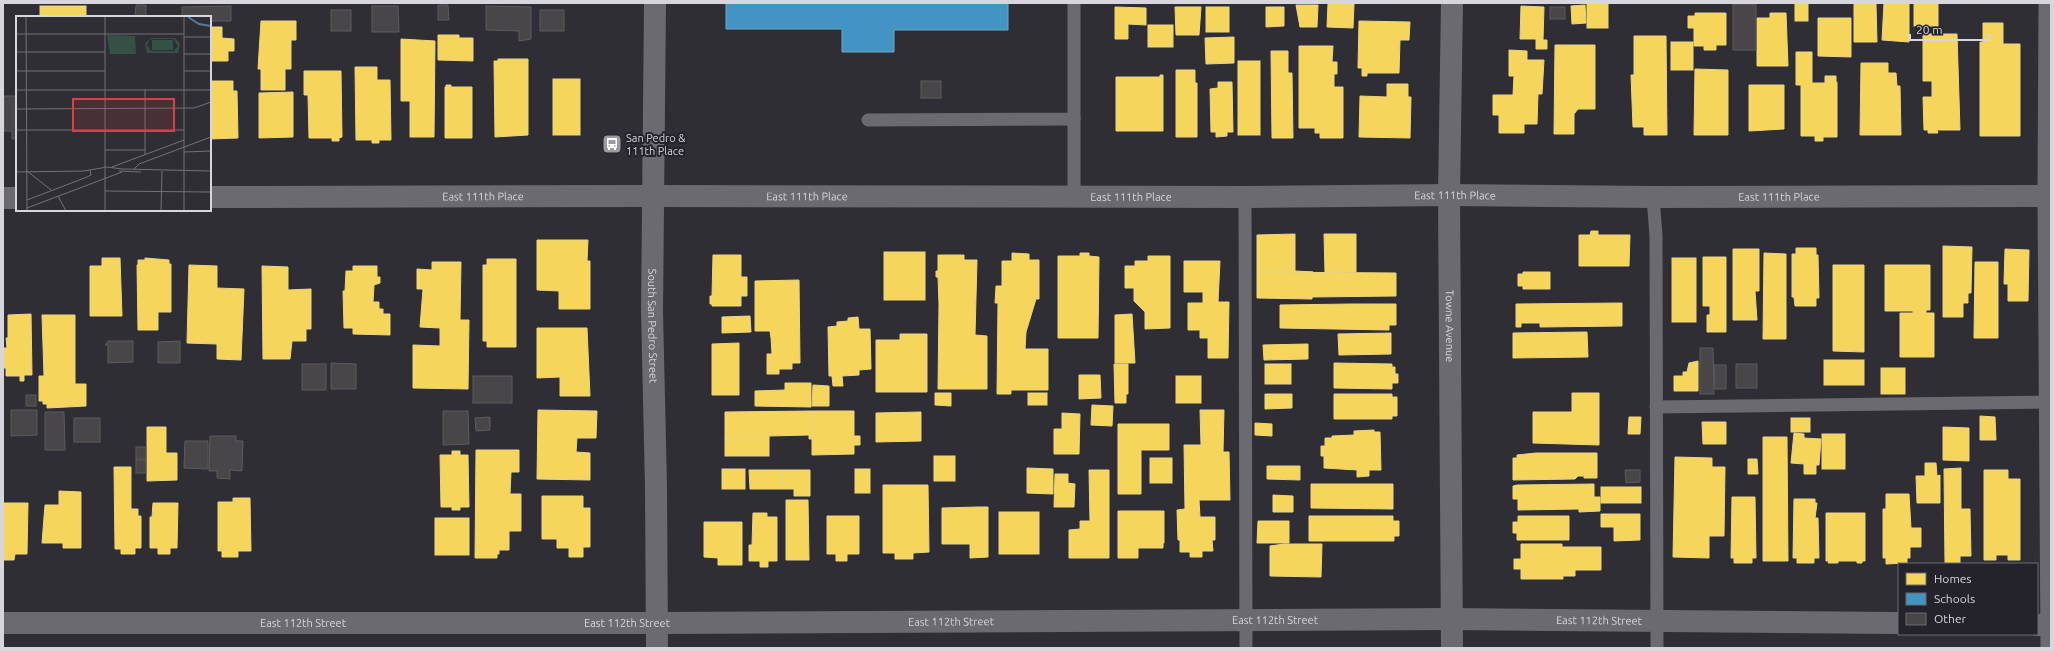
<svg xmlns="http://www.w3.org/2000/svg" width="2054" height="651" font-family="Ubuntu,sans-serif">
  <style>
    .homes { fill: #f6d55c; stroke: #ecd582 }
    .schools { fill: #4393c3; stroke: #6fa7ca }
    .building { fill: #494649; stroke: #5e5b5d }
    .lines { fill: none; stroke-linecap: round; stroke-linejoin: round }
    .service { stroke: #6b6a70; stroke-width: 13 }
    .minor { stroke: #6b6a70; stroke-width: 22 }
    .tertiary { stroke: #6b6a70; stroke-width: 22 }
    .labels { text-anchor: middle; stroke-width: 4; stroke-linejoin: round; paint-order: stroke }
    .poi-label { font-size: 11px; fill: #d6d6dc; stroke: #24232c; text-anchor: start }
    .street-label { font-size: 11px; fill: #d6d6dc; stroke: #24232c }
    .inset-river { fill: none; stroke: #517a99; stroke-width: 2 }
    .inset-road { fill: none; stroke: #727177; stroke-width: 1 }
    .view { fill: #d64243; fill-opacity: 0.15; stroke: #d64243; stroke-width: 2 }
    .inset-edge { fill: none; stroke: #d6d6dc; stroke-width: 2 }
  </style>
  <rect width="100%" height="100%" fill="#2f2e34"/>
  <g class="homes">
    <rect x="1587" y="3" width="21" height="25"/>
    <path d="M1884,3L1909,4V42L1882,40Z"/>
    <rect x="1914" y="3" width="24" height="23"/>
    <path d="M1328,4H1354L1353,28L1327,27Z"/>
    <rect x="1795" y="4" width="13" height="17"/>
    <path d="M1854,4H1876L1877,42H1854Z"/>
    <path d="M1296,5H1318L1317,27H1300Z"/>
    <path d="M1585,5L1586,23L1572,24L1571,6Z"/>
    <rect x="40" y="6" width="46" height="11"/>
    <path d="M1521,6L1544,7L1543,40H1547V49H1536V39H1520Z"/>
    <path d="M1115,7L1146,8V25L1128,24V39H1115Z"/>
    <path d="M1175,7H1201L1199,35H1176Z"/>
    <rect x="1206" y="7" width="23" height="25"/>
    <path d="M1266,7H1284V26L1266,27Z"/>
    <path d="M1695,13H1726V45H1716V50H1704V46H1694V28H1688V16H1695Z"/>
    <path d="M1770,13H1786L1788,66H1757V18H1770Z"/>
    <path d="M1818,18H1851V57L1818,56Z"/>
    <path d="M261,21H296V40H291V69H285V90H261V69H258Z"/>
    <path d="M1359,21L1410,22L1409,40H1400L1399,73H1367V76H1362V68H1358Z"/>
    <path d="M1983,23H2003V44H2020V136H1980V42H1983Z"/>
    <rect x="1148" y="25" width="25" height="22"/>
    <path d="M210,27H222V38L234,39V51H228V61H211L210,71Z"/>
    <path d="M1923,34H1957L1960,130H1937L1938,133H1928V130H1924L1923,97H1932V81H1923Z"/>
    <path d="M438,35H459V38H473V61L438,60Z"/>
    <path d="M1634,36H1666L1667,135H1644V127H1633L1631,75H1634Z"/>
    <path d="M1234,37V63L1206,64L1205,38Z"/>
    <path d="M401,39L435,41L434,137H410V101H401Z"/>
    <rect x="1671" y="42" width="22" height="28"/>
    <path d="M1555,45H1595V109H1578L1574,114V134H1554Z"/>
    <path d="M1299,46H1333L1332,62H1337V74H1334V87H1343V138H1320V133H1315V128H1299Z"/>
    <path d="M1509,50L1527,51V60H1544L1542,94H1538L1537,124H1524V133H1499V115H1493V95H1513L1514,76H1509Z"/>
    <path d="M1271,51H1288V73H1292L1293,138H1272Z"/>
    <path d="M1796,52H1812V83H1825V76H1836V82H1837V137H1823V141H1815V136H1801V85H1796Z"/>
    <path d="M498,59H528V135L495,137L494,61H498Z"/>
    <rect x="1238" y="61" width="22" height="74"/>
    <path d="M1861,63H1888V73H1896L1897,86H1900L1901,135H1860Z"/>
    <path d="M355,67H377V80H390L391,140H379V143H372V140H356Z"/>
    <path d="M1695,69L1728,70V135H1694Z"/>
    <path d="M1176,70H1195V83H1197V137H1176Z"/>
    <path d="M304,71H341L342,137L339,138V141H332V138H309L308,95H304Z"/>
    <path d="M1160,75H1163V131H1116V77H1160Z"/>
    <rect x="553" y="79" width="27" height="56"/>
    <path d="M210,81H233V91H237L238,138L210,139Z"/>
    <path d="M1218,82H1232L1233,132H1227V136L1216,137V132H1211L1210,89L1218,88Z"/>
    <path d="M1387,84H1408V97H1411L1410,138L1359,137L1360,96L1387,97Z"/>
    <path d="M446,85H451V87H472V138H445V87H446Z"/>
    <path d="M1749,85H1784V129L1749,131Z"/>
    <path d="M293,92V137L259,138V93Z"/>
    <path d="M1591,231H1598V235H1630L1629,266H1579V235H1590Z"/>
    <path d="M1295,234V271L1313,272H1257V235Z"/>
    <path d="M1324,234H1356V272H1325Z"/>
    <path d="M537,240H588L587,261H590V309H559V291L537,290Z"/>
    <path d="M1943,246L1972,247L1971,293H1968V303H1963V317H1943Z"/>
    <path d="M1796,248H1816V255H1818L1819,298H1816V306H1795L1794,297H1792V254H1796Z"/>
    <path d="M1733,249H1759V291H1755L1757,320H1733Z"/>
    <path d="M2005,249L2029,250L2028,301H2008V284H2004Z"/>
    <rect x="884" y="252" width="41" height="48"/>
    <path d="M1012,253L1029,254V260H1039V299H1036L1026,332L1025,349H1048V390H1011V394H997L998,303H995L996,286H1002V261H1012Z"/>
    <path d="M1080,253H1089V256L1099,257L1098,338H1058V256H1080Z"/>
    <path d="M1764,253L1786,254V339H1763Z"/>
    <path d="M713,255H741V277H747V296H741V306H712V304H710V296H712Z"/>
    <path d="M938,255H964V260H977L975,335L987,336V389H938L939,304L938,277H936V271H938Z"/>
    <path d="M1148,256H1170V328L1145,329V312L1134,301V288H1125V266H1135V261H1148Z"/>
    <path d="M1703,257H1726V332H1707V315H1710V306H1703Z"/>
    <path d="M102,258H120L122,316H90V266H102Z"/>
    <path d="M145,258L169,260V264H171V312H158V330H138L137,265H138V260H145Z"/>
    <rect x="1672" y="258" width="24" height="64"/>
    <path d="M487,259H516V347H487V341H483V265H487Z"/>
    <path d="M1184,261H1220L1218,302H1229L1228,358H1208V338H1200V330H1188V303H1203V292H1184Z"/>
    <path d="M432,262H461L460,320H469L468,389L413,388V345L440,346V328L420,327L423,289H417V269L432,270Z"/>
    <path d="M1975,262H1998V338H1974Z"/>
    <path d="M189,265L217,266V288L244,289L241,360L217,359V344L187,343Z"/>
    <path d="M1833,265H1864V352L1833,351Z"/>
    <path d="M1885,265H1930V310H1926V313H1934V357H1900V313H1913V311H1885Z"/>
    <path d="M262,266L288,267V290L311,289V329H306V341H292L290,359H263Z"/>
    <path d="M353,266H377V277H380V283L374,285L373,302H379V309H383V314H390V335L353,334V328H344L343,291H345L346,271H353Z"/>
    <path d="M1257,272L1396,273V296L1312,297V299L1257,298Z"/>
    <path d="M1523,272H1550V289H1523V286H1518V274H1523Z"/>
    <path d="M799,280L800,363H792V369H779V374H767V354H772L771,338L770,331H755V281Z"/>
    <path d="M1622,303V326L1540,327V323H1521V327H1516V304Z"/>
    <path d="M1351,304H1396V325H1389V330L1280,328V305Z"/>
    <path d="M31,314L32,375H24V381H20V376H6V368H3V348H7L6,338H8V315Z"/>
    <path d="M1132,314L1135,363H1115V315Z"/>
    <path d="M42,315H75V384H86V406L47,408V404H43V401H39V376H44Z"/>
    <path d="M750,316L751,332L722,333V317Z"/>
    <path d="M858,317L859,329H870L871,369L859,370V375L842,376L843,386H833L832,376H829L828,327L837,326V322L848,321V318Z"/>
    <path d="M537,328H587L590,396H560V377L537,378Z"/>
    <path d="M1587,332L1588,357L1513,358V333Z"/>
    <path d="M1391,333V354L1339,355L1338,334Z"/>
    <path d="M900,334H927V392H876V340H900Z"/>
    <path d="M739,343V395H712V344Z"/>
    <path d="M1308,344V359L1264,360L1263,345Z"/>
    <rect x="1824" y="360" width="40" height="25"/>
    <path d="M1698,361V391H1674V376H1683V372H1687L1689,363Z"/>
    <path d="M1334,363L1392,364V367H1395V374H1398V383H1392V389L1334,388Z"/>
    <path d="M1114,364H1128V394H1126V403H1115Z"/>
    <rect x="1265" y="364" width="26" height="20"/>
    <rect x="1881" y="368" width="24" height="26"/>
    <path d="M1079,375H1100L1101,398L1079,399Z"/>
    <rect x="1176" y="376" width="25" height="27"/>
    <path d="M785,383H811V407L755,406V391L785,390Z"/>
    <path d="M813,385L829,386V406H812Z"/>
    <path d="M935,393H951V406L935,405Z"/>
    <rect x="1028" y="393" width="19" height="12"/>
    <path d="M1572,393H1599V445L1533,443V412H1572Z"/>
    <path d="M1265,394H1292V408L1265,409Z"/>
    <path d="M1334,394H1392V397H1397V416H1392V419H1334Z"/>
    <path d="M1092,405L1113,406L1112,426L1091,425Z"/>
    <path d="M538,410L597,411L596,438H577L576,452L590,453V480L537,479Z"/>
    <path d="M1200,410H1224L1223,452H1229L1230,500H1199L1200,517H1215V540H1212L1213,551H1202V557H1190V552H1180V540H1178L1177,510L1185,509L1184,445H1201Z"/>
    <path d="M812,411V439H809V435L769,436V439H725V412Z"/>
    <path d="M812,411H854V436H860V445H854V454L812,455Z"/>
    <path d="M921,412V441L876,442V413Z"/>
    <path d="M1062,413L1080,414L1079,454H1054V429H1062Z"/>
    <path d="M1980,416L1995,417L1996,440H1980Z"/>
    <path d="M1629,417H1641L1640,434H1628Z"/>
    <rect x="1791" y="418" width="19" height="14"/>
    <path d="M1702,422H1726V444H1703Z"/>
    <path d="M1255,423L1272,424V436L1255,435Z"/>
    <path d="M1118,424H1169V450H1141V494H1118Z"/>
    <path d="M147,427H166V453H177V480L147,481Z"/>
    <path d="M1943,427L1969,428V461L1943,460Z"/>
    <path d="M1374,430V432H1380L1381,470H1369V476L1357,477V470L1324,468V456H1321V446H1325V438H1332V436L1354,435V431Z"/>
    <path d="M1794,433L1804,434V438L1821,439L1819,465H1816V474H1804V464L1791,463Z"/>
    <rect x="1822" y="434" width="23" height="35"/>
    <path d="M1763,437H1787L1788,561H1763Z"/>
    <rect x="725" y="439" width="44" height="17"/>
    <path d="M476,450H519V472H511L510,494H521V531H509V550H499V554H497V558H475Z"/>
    <path d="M452,451H460V455H468L469,507H460V510H452V507H441L440,455H452Z"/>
    <path d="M1536,453H1597V478H1584V476H1578L1575,479L1513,480V458H1517V455Z"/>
    <rect x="934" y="456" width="21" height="25"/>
    <path d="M1675,457L1712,458V467H1725L1724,536H1709V558L1673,557Z"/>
    <rect x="1150" y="458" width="22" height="25"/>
    <path d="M1748,459H1757L1758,474H1748Z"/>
    <path d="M1925,463H1936L1937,476L1940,475V503H1917L1916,476H1925Z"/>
    <path d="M1267,466H1300V480L1267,479Z"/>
    <path d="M114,467H131V509H138V516H141V548H135V554H121V549H115Z"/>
    <path d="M1027,468L1053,469V494L1027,493Z"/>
    <path d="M1961,468V509H1970L1971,556H1960V563H1945L1944,469Z"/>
    <rect x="722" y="469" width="23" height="20"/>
    <rect x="855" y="469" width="15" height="24"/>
    <path d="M749,470H782V489H750Z"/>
    <path d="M782,470H810V496H794V489H782Z"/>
    <path d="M1089,470H1109V558H1069V530L1080,529V521H1090Z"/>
    <path d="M1984,470H2008V479H2020V560H2008V555H1996V560H1984Z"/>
    <path d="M1055,474H1068V483L1075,484L1074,507H1054Z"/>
    <path d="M1311,484H1393V509L1311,508Z"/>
    <path d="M1594,484V497H1600V511L1579,512V509L1518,510V499H1513V486L1517,485Z"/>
    <path d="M883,485H928L929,552L913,553V559H895V553H883Z"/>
    <rect x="1601" y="487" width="40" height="16"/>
    <path d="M59,491L81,492V548H63V543H42L45,505H59Z"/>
    <path d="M1886,494H1909L1911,528H1921V547H1910V558H1907V563L1886,564V558H1883V509H1886Z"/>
    <path d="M1273,495L1293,496V512H1273Z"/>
    <path d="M542,496H583V508H590V547H583V557H569V548H557V539H542Z"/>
    <path d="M1732,497H1755L1756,558H1752V563H1734V558H1731Z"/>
    <path d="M233,498H250L251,551H238V557H222V551H218V502H233Z"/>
    <path d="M1794,499H1815V503H1817L1815,518H1818L1819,558H1814V563H1797V558H1793Z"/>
    <path d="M786,500H808L809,560H786Z"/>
    <path d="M3,503H28L27,554H15L14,560H3Z"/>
    <path d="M153,503H178L177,548H170V554H158V548H150V517H152Z"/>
    <path d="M977,507H988V557L970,558V544H942V508Z"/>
    <path d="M1118,511H1164V543H1163V548H1138V558H1118Z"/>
    <rect x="999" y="512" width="40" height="42"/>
    <path d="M753,513H767V517H777V561H768V567H760V561H749V545H752Z"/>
    <path d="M1826,513H1865V561H1862V563H1857V561H1838V563H1828L1829,561H1826Z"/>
    <path d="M1601,514H1640V540L1614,541V527H1601Z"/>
    <path d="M827,516H859V554H847V561H836V554H827Z"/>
    <path d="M1309,516H1393V521H1399V536H1394V541H1309Z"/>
    <path d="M1518,516H1569V540H1517V533H1513V522H1518Z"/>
    <rect x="435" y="518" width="34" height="37"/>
    <path d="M1258,521H1289V543H1257Z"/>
    <path d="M704,522H742V565H718V558L704,557Z"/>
    <path d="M1284,544H1322L1321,577L1270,576V546Z"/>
    <path d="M1521,544H1562V547H1601V570H1575V576H1563V579H1521V569H1514V559H1521Z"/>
  </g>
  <path class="schools" d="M726,3H1008V30H894V52H842V29H726Z"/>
  <g class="building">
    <rect x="1733" y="4" width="23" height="46"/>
    <path d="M136,5H146V17H135Z"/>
    <path d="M438,5H448L449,20H438Z"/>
    <path d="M231,6V21H210V17H182V7Z"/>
    <path d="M372,6H398L399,32H372Z"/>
    <path d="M486,6L531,7V39L519,41V31L486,30Z"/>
    <rect x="1550" y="7" width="15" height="12"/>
    <rect x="331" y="10" width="20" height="21"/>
    <rect x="540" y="10" width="24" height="21"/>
    <rect x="921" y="81" width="20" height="17"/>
    <path d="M4,96H17V139H12V131H4Z"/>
    <path d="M108,341H133V362L108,363V345H105Z"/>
    <path d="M180,341V363H158V342Z"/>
    <path d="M1700,348H1713L1714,394H1700Z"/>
    <path d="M331,363L356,364V389H331Z"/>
    <rect x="302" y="364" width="24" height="26"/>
    <rect x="1736" y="364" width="21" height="24"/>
    <path d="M1714,365H1726V389H1715Z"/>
    <rect x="473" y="376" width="39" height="27"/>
    <rect x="26" y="395" width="10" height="11"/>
    <path d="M11,410H37V435L11,436Z"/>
    <path d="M443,411H468L469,444L443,445Z"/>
    <path d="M45,412H64L65,450H45Z"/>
    <path d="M490,417V430L476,431L475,418Z"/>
    <rect x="74" y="418" width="26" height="24"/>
    <path d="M210,436H236V441H243L242,471L230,470V479L217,478V471H209Z"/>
    <path d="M185,441H208V469L184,468Z"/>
    <rect x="136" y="447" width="10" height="12"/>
    <rect x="136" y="460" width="10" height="13"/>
    <path d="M1625,470H1640V482L1626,483Z"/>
  </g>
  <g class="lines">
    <g class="service">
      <path d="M2045,3L2044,196L2047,648"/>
      <path d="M1074,119V197"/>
      <path d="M868,120L1074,119V3"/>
      <path d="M1245,197L1246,648"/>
      <path d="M1653,197L1656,236L1657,648"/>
      <path d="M1656,407L2046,402"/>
    </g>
    <g class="minor">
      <path id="s1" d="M1452,3L1449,195L1452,648"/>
      <path id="s2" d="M3,623H657L1452,619L1899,623"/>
      <path d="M2037,625H2051"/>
    </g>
    <g class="tertiary">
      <path id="s3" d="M655,3L652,311L656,487L657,648"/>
      <path id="s4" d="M210,197L652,196L1245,197L1449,195L1653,197L2051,196"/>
      <path d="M3,198H17"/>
    </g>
  </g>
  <defs>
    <symbol id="bus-square" viewBox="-11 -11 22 22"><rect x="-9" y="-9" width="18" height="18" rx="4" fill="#9c9ba1" stroke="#24232c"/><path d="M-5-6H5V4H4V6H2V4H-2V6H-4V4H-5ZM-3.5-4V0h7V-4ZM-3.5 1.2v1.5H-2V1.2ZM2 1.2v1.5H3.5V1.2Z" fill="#fff"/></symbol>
  </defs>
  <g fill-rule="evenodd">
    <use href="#bus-square" x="601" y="133" width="22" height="22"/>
  </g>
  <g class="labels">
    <g class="poi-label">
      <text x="626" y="142">San Pedro &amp;<tspan x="626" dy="13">111th Place</tspan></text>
    </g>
    <g class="street-label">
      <text dy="4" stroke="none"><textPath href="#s4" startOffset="1245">East 111th Place</textPath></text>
      <text dy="4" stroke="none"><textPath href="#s4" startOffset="273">East 111th Place</textPath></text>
      <text dy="4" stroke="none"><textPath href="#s4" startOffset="597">East 111th Place</textPath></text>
      <text dy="4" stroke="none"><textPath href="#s4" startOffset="921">East 111th Place</textPath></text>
      <text dy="4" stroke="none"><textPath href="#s4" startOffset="1569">East 111th Place</textPath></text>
      <text dy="4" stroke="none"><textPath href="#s1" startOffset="323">Towne Avenue</textPath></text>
      <text dy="4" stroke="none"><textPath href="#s3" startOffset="323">South San Pedro Street</textPath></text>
      <text dy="4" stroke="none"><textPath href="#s2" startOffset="1272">East 112th Street</textPath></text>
      <text dy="4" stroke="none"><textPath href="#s2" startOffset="1596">East 112th Street</textPath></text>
      <text dy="4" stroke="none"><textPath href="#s2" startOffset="948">East 112th Street</textPath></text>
      <text dy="4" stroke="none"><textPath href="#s2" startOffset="300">East 112th Street</textPath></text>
      <text dy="4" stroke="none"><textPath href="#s2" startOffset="624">East 112th Street</textPath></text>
    </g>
  </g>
  <g transform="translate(16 16)">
    <rect width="195" height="195" fill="#2f2e34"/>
    <path d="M91,19L119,20L120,38H94ZM135,22H159L164,28L162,37H131L129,27ZM134,23H158L162,30L158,35H135L131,29ZM136,24H157V34H136Z" fill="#355146" fill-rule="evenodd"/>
    <path class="inset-river" d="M172,1L183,8L195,10"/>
    <path class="inset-road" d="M10,0L11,195M0,18H168M168,21H195M0,36H89M168,38H195M0,55H89M168,55H195M129,73V139M0,74H195M0,93L178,92L195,86M0,114H168M89,134H129M168,136L195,135M96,151L168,124M118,153L123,148L195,121M11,155L35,174M103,155L125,156M0,156L68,155L91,151L106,153L195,155M89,175L195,176M42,180L50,195M11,184L71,161L75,159L74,154M11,192L106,156M89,195V0M145,195L146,155M168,195V0"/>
    <path class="view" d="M57,83H158V115H57Z"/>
    <rect width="195" height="195" class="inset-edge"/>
  </g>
  <rect width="2054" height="651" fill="none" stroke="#d6d6dc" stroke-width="8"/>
  <rect x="1898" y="563" width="140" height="72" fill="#24232c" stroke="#6b6b72"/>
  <rect x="1906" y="573" width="20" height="12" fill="#f6d55c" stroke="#6b6b72"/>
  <text x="1934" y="583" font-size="12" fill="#d6d6dc">Homes</text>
  <rect x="1906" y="593" width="20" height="12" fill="#4393c3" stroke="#6b6b72"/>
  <text x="1934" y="603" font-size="12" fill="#d6d6dc">Schools</text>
  <rect x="1906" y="613" width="20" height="12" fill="#494649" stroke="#6b6b72"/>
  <text x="1934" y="623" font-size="12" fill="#d6d6dc">Other</text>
  <path d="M1910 34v6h79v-6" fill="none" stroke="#d6d6dc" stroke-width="2"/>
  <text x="1916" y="34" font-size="12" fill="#d6d6dc" stroke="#24232c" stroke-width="3" paint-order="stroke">20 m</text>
</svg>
